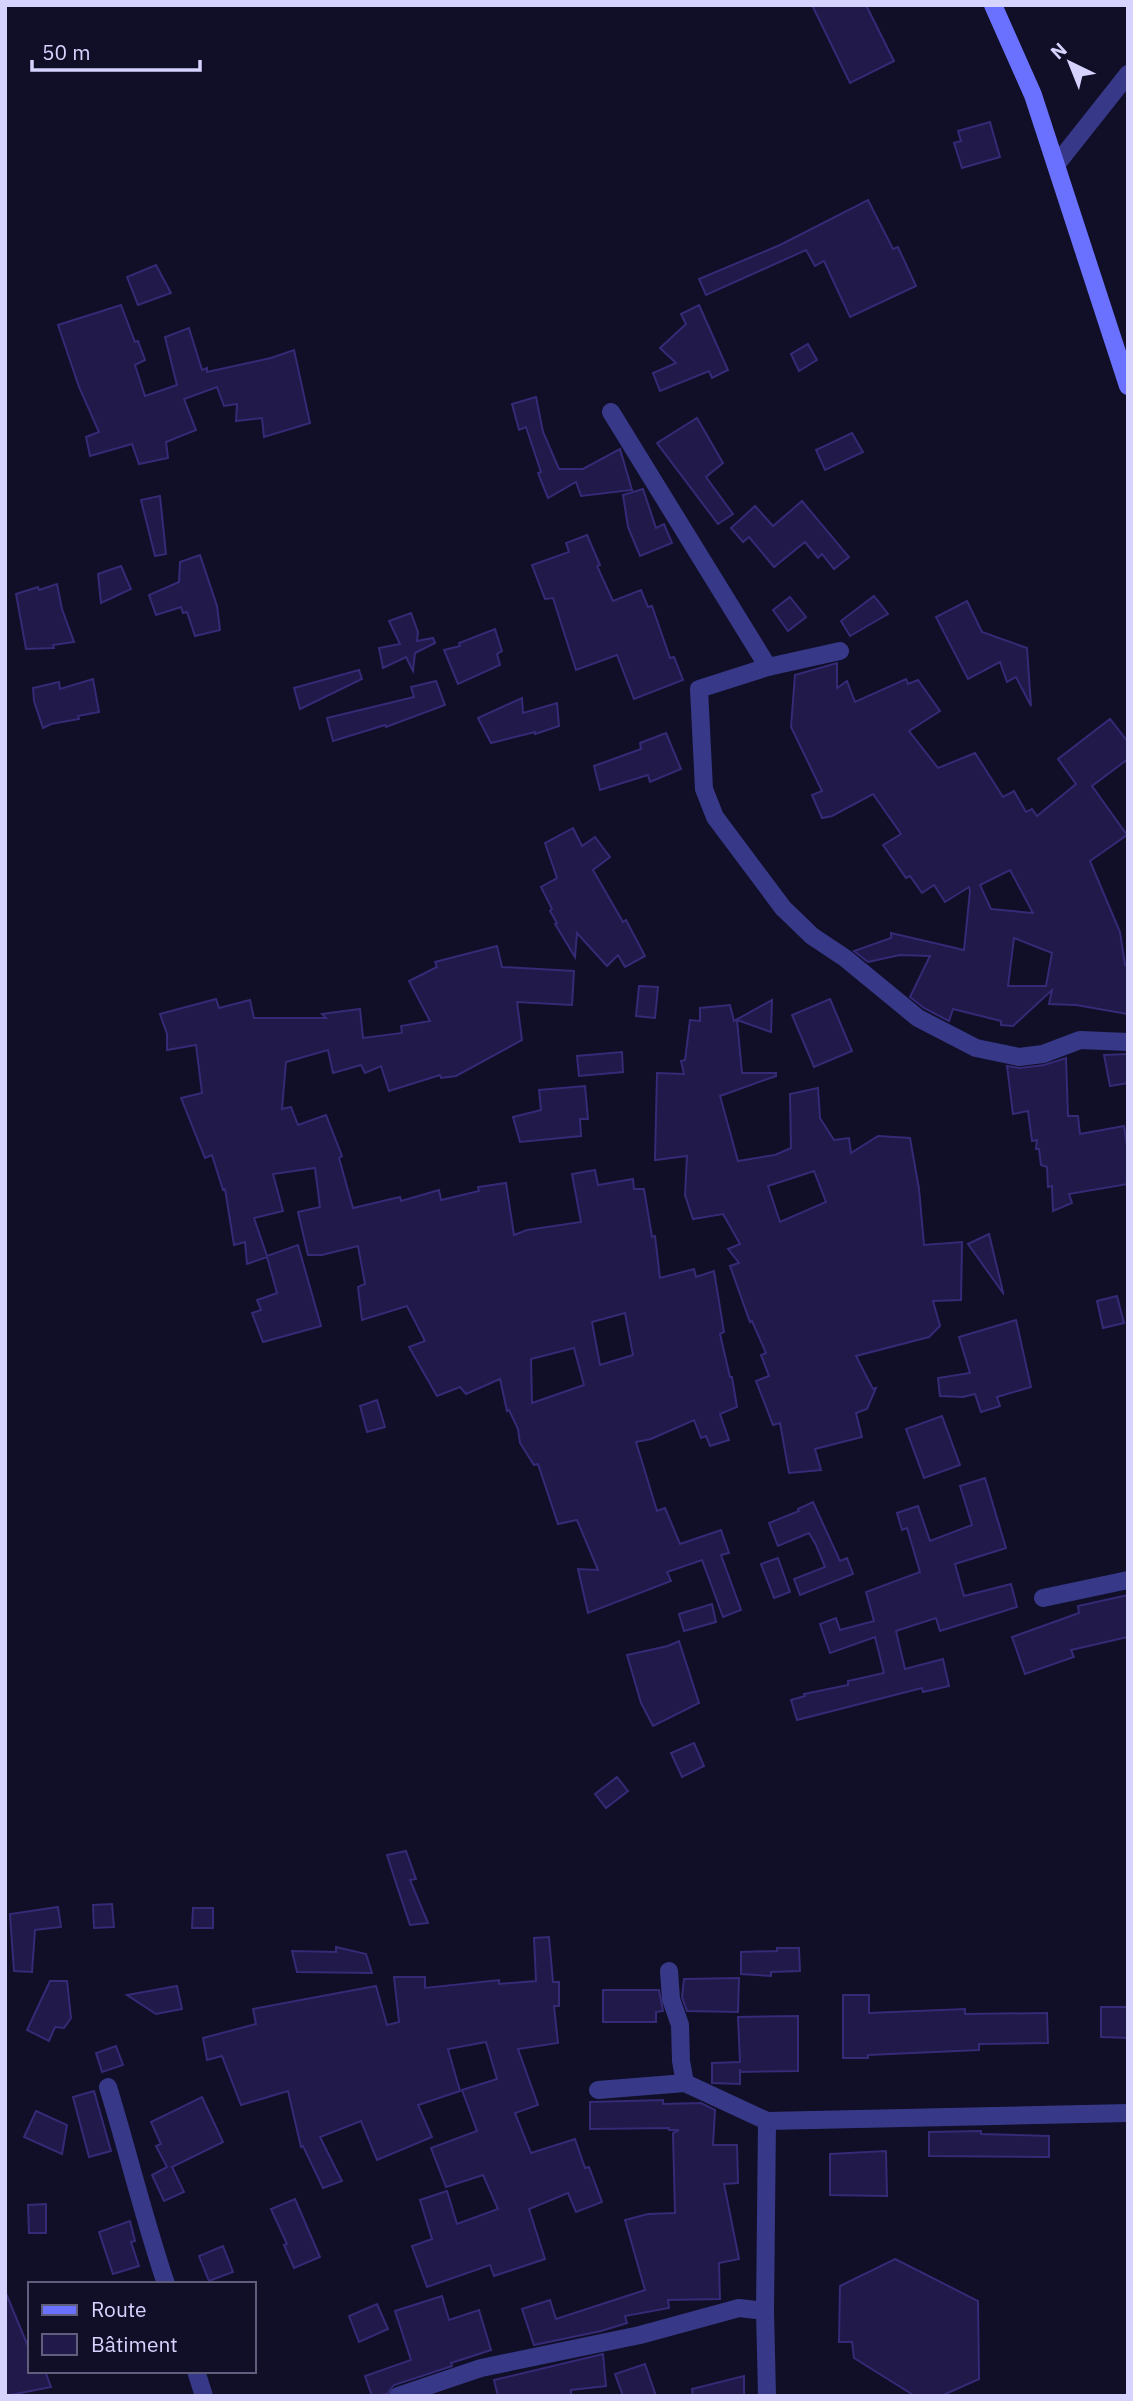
<svg xmlns="http://www.w3.org/2000/svg" width="1133" height="2401" font-family="'IBM Plex Sans',sans-serif">
  <style>
    .building { fill: #201949; stroke: #342a76; stroke-width: 2; fill-rule: evenodd }
    .lines { fill: none; stroke-linecap: round; stroke-linejoin: round }
    .street { stroke: #373988; stroke-width: 18 }
    .secondary { stroke: #6b71ff; stroke-width: 18 }
  </style>
  <rect width="100%" height="100%" fill="#110e27"/>
  <g class="building">
    <path d="M812,5H866L894,61L850,83Z"/>
    <path d="M990,122L1000,157L962,168L954,143L961,141L958,131Z"/>
    <path d="M868,200L893,249L898,247L916,286L850,317L824,261L815,266L806,250L706,295L699,279L780,245Z"/>
    <path d="M156,265L171,293L138,305L127,277Z"/>
    <path d="M121,305L135,342L138,341L145,360L135,365L145,396L177,385L165,337L189,328L202,370L207,368V372L271,358L294,350L310,423L264,437L262,418L236,421L237,404L224,406L217,387L184,399L196,430L166,442L168,458L139,464L132,444L90,456L86,437L99,432L79,387L58,325Z"/>
    <path d="M699,305L728,370L712,378L709,371L660,391L653,373L676,363L660,348L686,324L681,314Z"/>
    <path d="M808,344L817,360L799,371L791,354Z"/>
    <path d="M536,397L543,432L559,469H583L620,449L632,490L581,496L576,482L548,498L538,473L541,472L526,427L519,430L512,404Z"/>
    <path d="M697,418L723,463L706,477L733,514L718,524L657,443Z"/>
    <path d="M852,433L863,452L825,470L816,450Z"/>
    <path d="M643,489L656,528L664,524L672,543L640,556L628,527L623,495Z"/>
    <path d="M160,496L166,554L155,556L141,500Z"/>
    <path d="M802,501L849,557L834,569L822,554L818,558L805,542L774,567L749,537L743,542L731,528L755,506L773,526Z"/>
    <path d="M587,535L600,565L597,566L613,601L641,590L648,607L652,606L670,658L674,657L683,680L634,699L617,655L576,670L553,598L545,599L532,565L569,552L566,543Z"/>
    <path d="M200,555L217,606L220,630L195,636L187,612L183,613L181,607L156,615L149,595L179,582L180,562Z"/>
    <path d="M121,566L131,589L101,603L98,574Z"/>
    <path d="M57,584L62,609L74,642L53,645L54,648L26,649L16,594L38,587L39,590Z"/>
    <path d="M874,596L888,614L850,636L841,621Z"/>
    <path d="M790,597L806,617L788,631L773,610Z"/>
    <path d="M967,601L982,632L1027,648L1031,706L1016,677L1007,682L1000,662L968,679L936,617Z"/>
    <path d="M411,613L418,632L417,641L433,638L435,643L415,653L413,671L406,657L383,668L379,648L400,644L389,621Z"/>
    <path d="M495,629L502,651L497,654L500,665L458,684L444,650L460,646L459,643Z"/>
    <path d="M837,663V688L847,681L855,702L906,679L908,684L918,680L940,711L909,731L938,768L975,753L1003,797L1014,791L1026,812L1032,809L1037,816L1076,784L1058,759L1110,719L1128,742V759L1092,786L1127,835L1090,861L1120,932L1125,965H1128V1014L1076,1005L1049,1004L1052,990L1013,1026L1001,1025V1021L953,1009L949,1021L924,1008L910,997L930,956L900,955L868,962L854,951L891,938V933L964,950L970,891L969,887L945,902L934,885L922,893L910,876L906,878L883,845L901,834L873,794L832,816L822,818L812,795L822,791L791,727L795,675ZM1010,870L1033,913L991,909L980,885ZM1014,938L1052,953L1046,986H1008Z"/>
    <path d="M359,670L362,679L300,709L294,688Z"/>
    <path d="M93,679L99,712L78,716L79,719L51,724L43,728L34,701L33,688L59,682L60,689Z"/>
    <path d="M436,681L445,705L386,727L385,725L333,741L327,718L414,697L411,687Z"/>
    <path d="M522,698L523,713L557,703L559,726L535,734V732L491,743L478,718Z"/>
    <path d="M666,733L681,769L650,782L648,775L600,790L594,766L641,749L640,743Z"/>
    <path d="M573,828L582,846L595,837L610,857L593,870L623,922L626,920L645,956L625,967L618,955L607,966L577,933L575,957L555,924L557,923L550,911L552,909L541,887L557,878L545,843Z"/>
    <path d="M497,946L502,967L574,971L572,1005L517,1002L522,1040L456,1076L441,1078L440,1075L389,1091L381,1066L365,1073L361,1065L333,1073L328,1050L286,1062L282,1109L291,1107L298,1125L326,1115L342,1156L339,1158L353,1208L400,1197L401,1201L439,1190L441,1200L479,1191L478,1187L506,1183L514,1235L527,1230L581,1222L572,1174L595,1170L598,1185L633,1179L634,1189H644L652,1237L655,1236L660,1278L694,1269L696,1277L714,1271L724,1332L720,1334L730,1377H732L737,1407L720,1414L729,1440L710,1446L706,1436L701,1438L694,1420L651,1439L636,1442L657,1511L665,1508L680,1544L721,1530L729,1553L721,1555L741,1610L723,1617L702,1560L667,1572L671,1581L588,1613L578,1569L598,1570L577,1520L558,1524L538,1464L534,1465L520,1443L518,1429L509,1410L507,1411L500,1379L466,1394L460,1387L437,1396L409,1347L425,1341L407,1306L362,1320L358,1287L365,1284L358,1246L322,1255H308L298,1212L320,1207L315,1168L273,1174L283,1211L254,1218L267,1256L298,1245L321,1326L263,1342L252,1313L261,1310L257,1300L277,1293L267,1257L247,1264L245,1242L234,1245L225,1189L223,1190L212,1155L205,1158L181,1098L202,1093L196,1045L167,1050V1034L160,1014L216,999L219,1008L250,1000L254,1018H326L322,1014L360,1009L363,1038L402,1033L401,1026L430,1021L409,981L437,967L435,962ZM625,1313L633,1355L600,1365L592,1322ZM574,1348L584,1385L532,1403L531,1359Z"/>
    <path d="M639,986L658,987L655,1018L636,1016Z"/>
    <path d="M830,999L852,1051L814,1067L792,1015Z"/>
    <path d="M772,1000L771,1032L737,1020L742,1073H776V1076L720,1096L738,1161L775,1155L791,1148L790,1094L818,1088L820,1118L834,1140L849,1138L851,1153L878,1136L910,1138L919,1189L924,1245L962,1242L961,1300L933,1301L940,1326L929,1337L856,1356L873,1389L876,1388L867,1409L856,1413L862,1437L815,1449L821,1470L789,1473L780,1423L773,1425L756,1381L769,1376L761,1355L766,1353L752,1321L750,1322L730,1266L739,1263L728,1249L740,1244L723,1214L693,1219L685,1195L687,1156L655,1160L657,1073L684,1074L681,1061L685,1060L690,1020L700,1021V1008L730,1005L734,1021ZM814,1171L826,1202L780,1222L768,1186Z"/>
    <path d="M622,1052L623,1072L579,1076L577,1056Z"/>
    <path d="M1128,1054V1083L1110,1086L1104,1055Z"/>
    <path d="M1066,1058L1068,1116H1078L1080,1134L1124,1126L1128,1153V1184L1069,1194L1072,1203L1053,1211L1052,1186L1048,1187L1047,1167L1041,1165L1039,1149H1036L1037,1140L1032,1141L1028,1111L1013,1114L1007,1066L1020,1068L1044,1065Z"/>
    <path d="M585,1086L588,1119H580L581,1136L520,1142L513,1117L541,1110L539,1090Z"/>
    <path d="M989,1234L1003,1292V1293L968,1244Z"/>
    <path d="M1117,1296L1124,1323L1103,1328L1097,1301Z"/>
    <path d="M1016,1320L1031,1387L997,1397L1000,1406L981,1412L975,1394L963,1397L940,1396L938,1378L970,1373L959,1337Z"/>
    <path d="M377,1400L385,1427L367,1432L360,1406Z"/>
    <path d="M942,1416L960,1465L924,1478L906,1429Z"/>
    <path d="M985,1478L1006,1548L955,1564L964,1596L1011,1584L1017,1607L940,1631L936,1618L896,1631L905,1669L943,1659L949,1686L923,1692L922,1688L797,1720L791,1700L805,1696L804,1694L848,1685V1681L884,1673L875,1637L830,1653L820,1624L836,1618L840,1630L874,1621L866,1592L920,1572L907,1528L902,1530L897,1513L918,1506L930,1541L972,1525L960,1486Z"/>
    <path d="M813,1502L840,1561L847,1558L853,1574L800,1595L794,1579L825,1567L816,1545L809,1533L778,1546L769,1523L799,1511L798,1509Z"/>
    <path d="M778,1558L790,1592L774,1598L761,1564Z"/>
    <path d="M1128,1595V1637L1071,1650L1074,1657L1025,1674L1012,1637L1079,1613L1078,1606Z"/>
    <path d="M712,1604L716,1622L684,1631L679,1614Z"/>
    <path d="M679,1641L699,1703L653,1726L641,1703L627,1655L668,1646Z"/>
    <path d="M694,1743L704,1766L682,1777L671,1753Z"/>
    <path d="M617,1777L628,1791L606,1808L595,1794Z"/>
    <path d="M406,1851L416,1879L410,1880L428,1923L410,1925L395,1880L387,1855Z"/>
    <path d="M112,1904L114,1927L94,1928L93,1905Z"/>
    <path d="M58,1907L61,1927L35,1930L32,1972L14,1971L10,1914Z"/>
    <path d="M193,1908H213V1928H192Z"/>
    <path d="M549,1937L553,1982H559V2006H554L558,2043L518,2049L538,2105L515,2113L531,2153L575,2139L585,2168L589,2167L602,2202L576,2212L568,2193L529,2209L545,2259L494,2276L490,2265L427,2287L412,2246L432,2239L420,2200L447,2191L457,2224L498,2209L483,2175L446,2187L431,2148L477,2131L462,2090L497,2079L486,2042L448,2049L460,2091L418,2105L432,2137L377,2160L361,2121L320,2137L342,2181L323,2188L303,2146L301,2147L288,2091L241,2105L222,2056L207,2060L203,2038L256,2024L253,2009L376,1986L387,2025L399,2022L394,1977H425V1988L499,1980V1984L536,1981L534,1938Z"/>
    <path d="M336,1947L366,1954L372,1973L297,1972L292,1951L336,1952Z"/>
    <path d="M777,1948H799L800,1971L771,1972V1976L741,1974V1952L777,1951Z"/>
    <path d="M739,1978L738,2012L687,2011L682,1997L684,1979Z"/>
    <path d="M50,1981H67L71,2018L64,2028L55,2027L49,2041L27,2030Z"/>
    <path d="M177,1986L182,2009L156,2014L127,1995Z"/>
    <path d="M603,1990H659L663,2011L656,2012V2022H603Z"/>
    <path d="M843,1995H869V2013L965,2009V2014L1047,2013L1048,2043L979,2044V2050L868,2055V2058H843Z"/>
    <path d="M1101,2007H1128V2038L1101,2037Z"/>
    <path d="M798,2016V2071L740,2072V2069V2084L712,2083V2063L740,2062L738,2017Z"/>
    <path d="M116,2046L123,2065L102,2072L96,2053Z"/>
    <path d="M94,2091L111,2151L89,2157L73,2097Z"/>
    <path d="M202,2097L223,2142L172,2167L184,2192L164,2201L152,2175L167,2167L156,2146L161,2144L151,2122Z"/>
    <path d="M663,2100V2104L701,2103L715,2110L713,2145H737L738,2183L724,2184L739,2259L719,2263L720,2299L668,2300L669,2308L625,2316L627,2323L601,2331L534,2345L522,2309L550,2300L556,2319L645,2290L625,2220L648,2214L675,2213L673,2133L679,2130H669V2128L590,2129V2102Z"/>
    <path d="M36,2111L67,2125L62,2154L24,2137Z"/>
    <path d="M981,2131V2134L1049,2136V2157L929,2156V2132Z"/>
    <path d="M886,2151L887,2196L830,2195V2154Z"/>
    <path d="M295,2199L320,2257L294,2268L284,2245L287,2244L271,2209Z"/>
    <path d="M46,2204V2233H29L28,2205Z"/>
    <path d="M130,2221L135,2241L131,2242L139,2266L113,2274L99,2232Z"/>
    <path d="M223,2246L233,2272L209,2281L199,2256Z"/>
    <path d="M895,2259L978,2301L979,2379L941,2396H915L854,2358L852,2342H839L840,2286Z"/>
    <path d="M5,2291L30,2351V2371H45L51,2387L5,2396Z"/>
    <path d="M442,2296L449,2320L479,2310L491,2350L451,2363L452,2366L394,2385L387,2394L372,2396L365,2376L411,2360L395,2311Z"/>
    <path d="M377,2304L388,2329L359,2342L349,2316Z"/>
    <path d="M603,2354L606,2386L571,2390V2396H498L494,2380Z"/>
    <path d="M645,2364L656,2396H623L615,2374Z"/>
    <path d="M744,2376V2396H693L692,2389Z"/>
  </g>
  <g class="lines">
    <g class="street">
      <path d="M1056,165L1128,74"/>
      <path d="M611,412L768,667"/>
      <path d="M840,651L768,667L699,689L704,789L715,817L783,908L812,936L845,958L918,1018L976,1048L1019,1057L1043,1054L1080,1040L1128,1042"/>
      <path d="M1043,1598L1128,1580"/>
      <path d="M669,1971L671,1999L680,2025L681,2061L685,2083"/>
      <path d="M108,2087C128,2152 144,2219 166,2284"/>
      <path d="M598,2090L685,2083L767,2121L1128,2113"/>
      <path d="M767,2121L765,2311L767,2396"/>
      <path d="M196,2371L204,2396"/>
      <path d="M398,2396L481,2368L640,2335L739,2308L765,2311"/>
    </g>
    <path class="secondary" d="M993,5L1033,95L1128,386"/>
  </g>
  <rect width="1133" height="2401" fill="none" stroke="#d6d4ff" stroke-width="14"/>
  <rect x="28" y="2282" width="228" height="91" fill="#110e27" stroke="#605d7d" stroke-width="2"/>
  <rect x="42" y="2305" width="35" height="10" fill="#6b71ff" stroke="#605d7d" stroke-width="2"/>
  <text x="91" y="2317" font-size="21" fill="#d6d4ff">Route</text>
  <rect x="42" y="2334" width="35" height="21" fill="#201949" stroke="#605d7d" stroke-width="2"/>
  <text x="91" y="2352" font-size="21" fill="#d6d4ff">Bâtiment</text>
  <g transform="translate(1070 63) rotate(317)" stroke="#110e27" stroke-width="5" paint-order="stroke">
  <path d="M0-5L12 26L0 18L-12 26Z" fill="#d6d4ff"/>
  <text y="-10" font-size="19" font-weight="bold" text-anchor="middle" fill="#d6d4ff">N</text>
  </g>
  <path d="M32 60v10h168v-10" fill="none" stroke="#d6d4ff" stroke-width="3.5"/>
  <text x="42" y="60" font-size="21" fill="#d6d4ff" stroke="#110e27" stroke-width="5" paint-order="stroke">50 m</text>
</svg>
